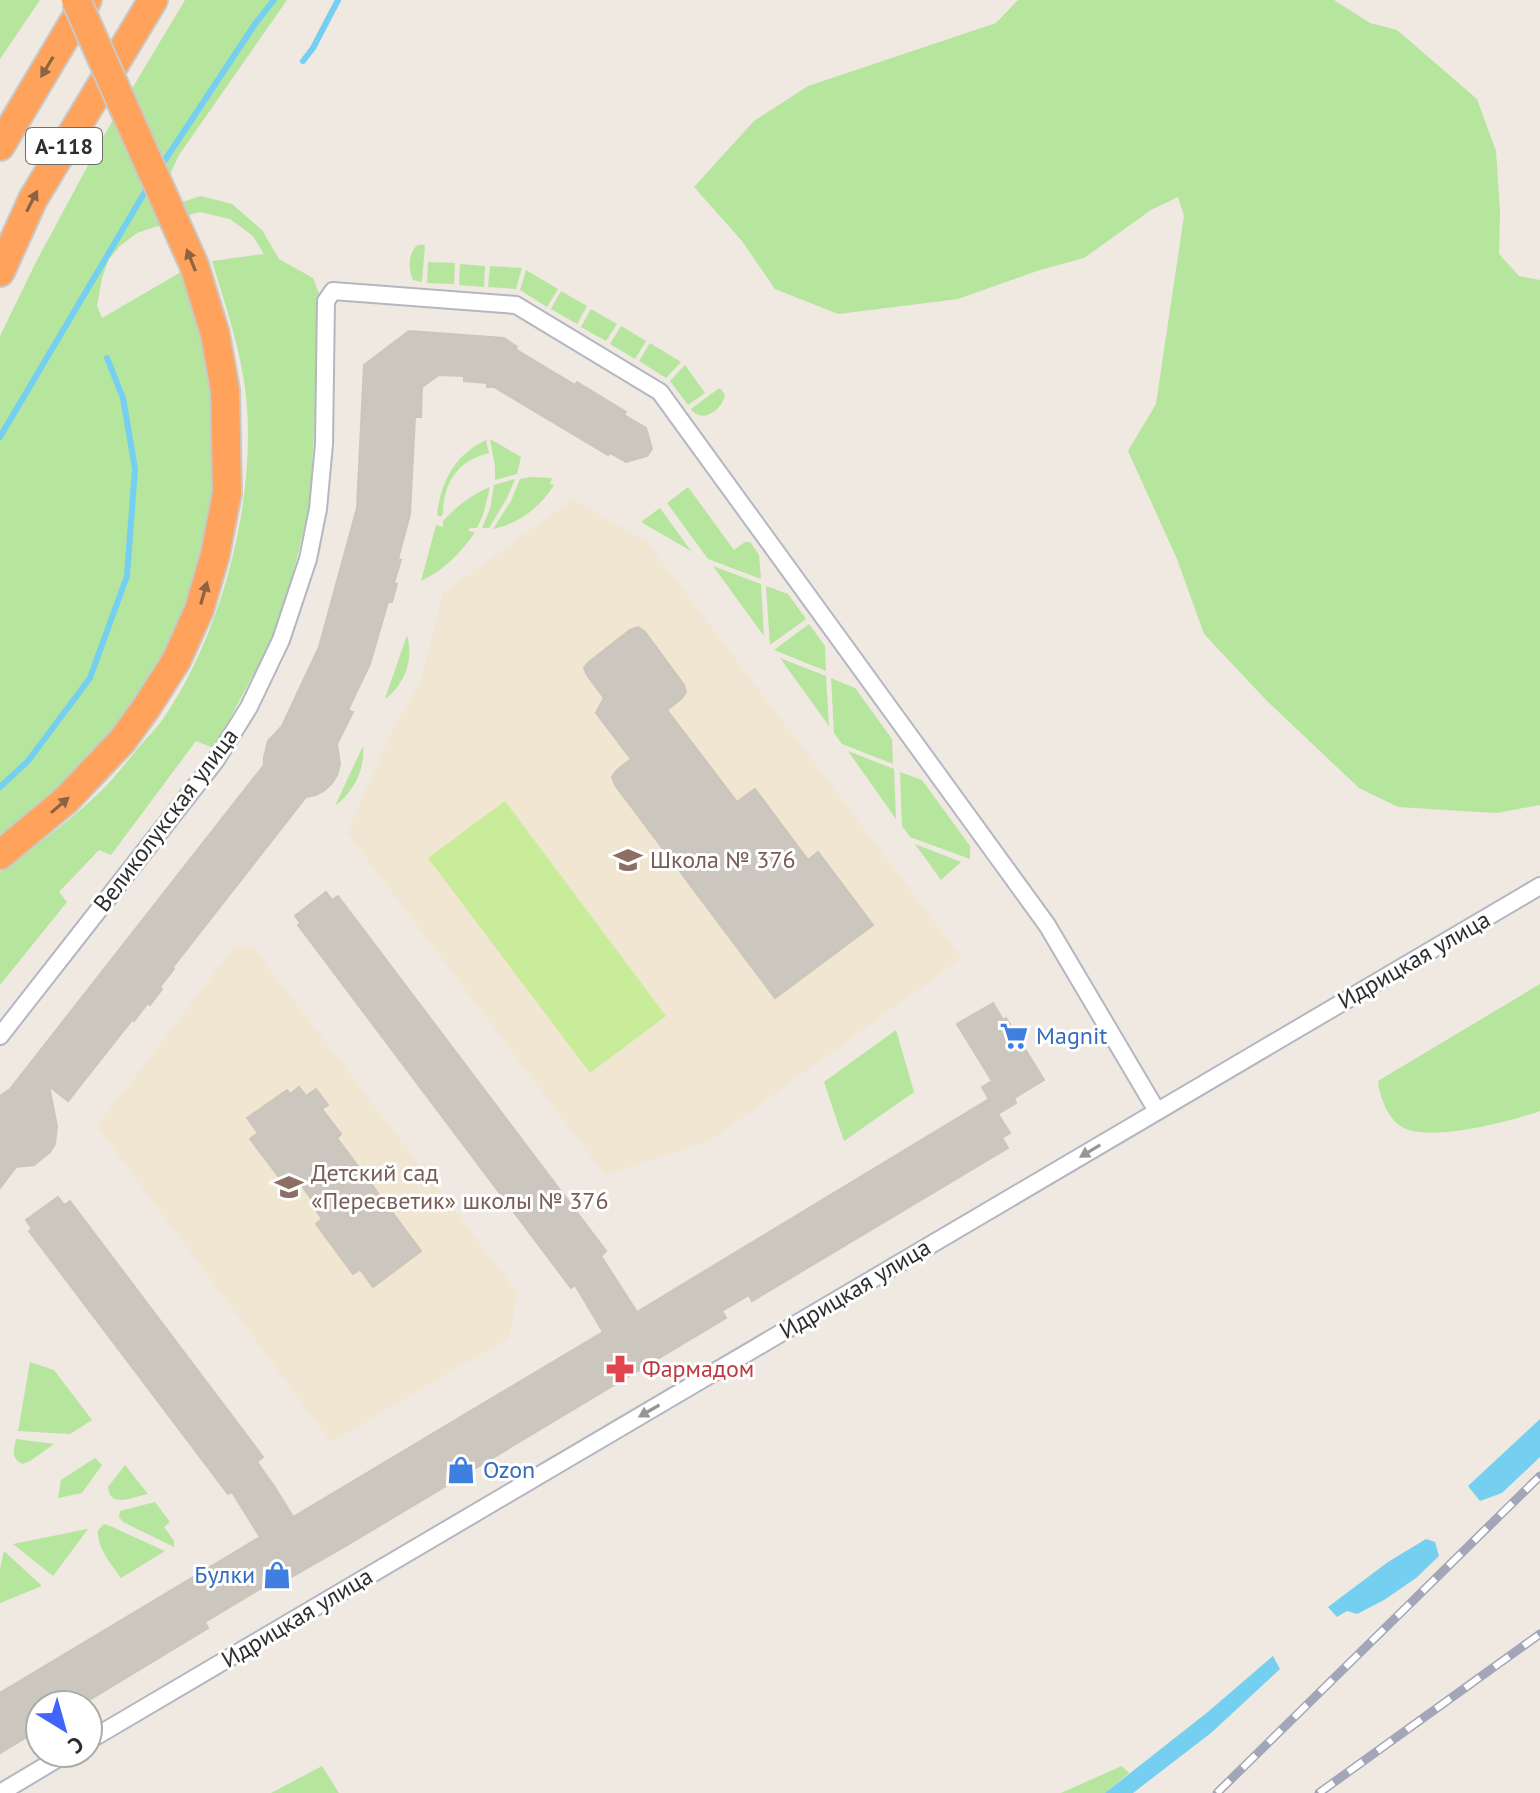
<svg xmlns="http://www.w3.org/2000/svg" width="1540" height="1793" font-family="'PT Sans',sans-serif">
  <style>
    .education { fill: #f0e6d1 }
    .green { fill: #b6e59e }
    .pitch { fill: #c9ec9a }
    .water { fill: #75cff0 }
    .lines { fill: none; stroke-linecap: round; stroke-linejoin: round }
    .stream { stroke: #75cff0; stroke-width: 6 }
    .building { fill: #cbc7bf; stroke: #cbc5ba; stroke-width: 2 }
    .street-casing { stroke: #b4b7c1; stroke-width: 20 }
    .highway-casing { stroke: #c9c9c9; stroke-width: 32 }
    .street { stroke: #fff; stroke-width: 16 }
    .highway { stroke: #ffa35c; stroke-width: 28 }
    .rail-casing { stroke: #a3a6b8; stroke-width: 9 }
    .rail { stroke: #fff; stroke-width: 6; stroke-dasharray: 18; stroke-linecap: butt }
    .highway-bridge-casing { stroke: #c9c9c9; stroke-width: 32; stroke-linecap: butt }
    .highway-bridge { stroke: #ffa35c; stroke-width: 28 }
    .oneway { fill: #8c6343 }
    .oneway2 { fill: #969696 }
    .labels { text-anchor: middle; stroke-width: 6; stroke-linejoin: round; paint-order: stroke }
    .shield { fill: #fff; stroke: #6d6d6d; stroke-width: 2 }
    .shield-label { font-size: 22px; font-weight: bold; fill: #2e2e2e }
    .street-label { font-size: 24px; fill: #2e2e2e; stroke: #fff }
    .education-label { font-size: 24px; fill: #785e54; stroke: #fff; text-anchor: start }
    .shop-label { font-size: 24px; fill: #366cbe; stroke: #fff; text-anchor: start }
    .health-label { font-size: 24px; fill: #be3a42; stroke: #fff; text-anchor: start }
  </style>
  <rect width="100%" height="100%" fill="#efe9e1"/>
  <g class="education">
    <path d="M573,499L648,543L962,958L710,1141L605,1175L347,833L391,733L422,678L443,593Z"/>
    <path d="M236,945L253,947L517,1292L510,1337L331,1442L97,1126Z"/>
  </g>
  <g class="green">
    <path d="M0,0H40L0,59Z"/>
    <path d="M185,0H287L179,155L153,211L201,196L232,204L262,230L279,259L313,278L321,299L310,504L287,599L273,638L214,748L196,741L111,855L99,850L59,892L67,902L0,985V872C37,844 76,817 108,784C119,772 129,759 139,747C147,737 156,729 163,719C222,633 257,499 246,396C241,349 225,305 212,261L264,254L253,236L230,219L199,212L137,233L120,246L109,259L102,278L97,306L102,318L181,272L185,275L207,343L215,388L216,488L211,522L175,640L116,736L0,843V336L37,260L106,132Z"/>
    <path d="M1018,0H1334L1370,23L1397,30L1477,99L1496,151L1500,212L1499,254L1519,276L1540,280V805L1496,813L1398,807L1359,788L1267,701L1204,634L1177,559L1128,451L1156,404L1184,216L1178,197L1151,210L1084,258L1040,270L958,299L838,314L775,289L742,241L694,187L754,121L808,86L996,23Z"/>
    <path d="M418,245H425L422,282L413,280C408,270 408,251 418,245Z"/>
    <path d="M428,262L455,263L454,284L427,283Z"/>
    <path d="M460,264L485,266L484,287L459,285Z"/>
    <path d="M490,266L522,268L516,289L488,287Z"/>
    <path d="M526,270L558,289L547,307L520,290Z"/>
    <path d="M561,291L587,306L577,324L551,309Z"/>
    <path d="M591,309L617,324L606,341L581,327Z"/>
    <path d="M621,326L646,341L635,359L610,344Z"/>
    <path d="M650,343L681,362L666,378L639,361Z"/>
    <path d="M685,365L705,393L688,405L670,381Z"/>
    <path d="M718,389H721L725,395C722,409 703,425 691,409Z"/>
    <path d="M490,439L521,457L517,474L495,480V467Z"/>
    <path d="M486,440L489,453C458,460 443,483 443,514L440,517L437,514C442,480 454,456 486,440Z"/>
    <path d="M531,477L552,478L550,484L554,485C540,507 519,524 493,529L511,501L520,479Z"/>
    <path d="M515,479L507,498L489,528H482L490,509L494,485Z"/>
    <path d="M490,487L483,515L477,528H470L468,531L475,532C461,553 444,570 421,581L436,525L443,527V521C457,506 471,495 490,487Z"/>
    <path d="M688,487L734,550L745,542H750L759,555L761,579L708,559L667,503Z"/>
    <path d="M660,508L691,551L641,522Z"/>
    <path d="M713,566L761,584L764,636Z"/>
    <path d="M766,586L788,594L806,619L770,645Z"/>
    <path d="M809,624L825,646L826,671L774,650Z"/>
    <path d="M407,635C414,659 405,684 385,699Z"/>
    <path d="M780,658L826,676L829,726Z"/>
    <path d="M831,678L855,688L892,739L893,764L842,744L834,733Z"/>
    <path d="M363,746C365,770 354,791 335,806Z"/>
    <path d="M848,751L894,769L896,819Z"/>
    <path d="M900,772L922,780L970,846V859L910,837L902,826Z"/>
    <path d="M915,844L961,862L941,880Z"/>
    <path d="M1540,984V1111C1512,1121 1424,1145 1399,1125C1387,1116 1379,1095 1378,1081Z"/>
    <path d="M896,1030L914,1092L844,1141L824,1082Z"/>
    <path d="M30,1362L54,1370L92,1420L70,1434L18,1431Z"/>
    <path d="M16,1439L54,1444L30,1461L23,1464C10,1458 14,1450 16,1439Z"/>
    <path d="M95,1458L102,1465L82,1493L58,1498L61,1480Z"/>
    <path d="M125,1465L148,1494C133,1497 110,1509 108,1487Z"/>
    <path d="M155,1502L170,1522L164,1527L174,1541V1547L123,1522L119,1517L120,1511Z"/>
    <path d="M104,1524L110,1526L165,1551L121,1578C111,1563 97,1549 98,1530Z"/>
    <path d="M88,1529L53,1576L13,1544L87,1529Z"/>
    <path d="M4,1551L42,1586L0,1603V1568Z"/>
    <path d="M322,1766L339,1793H271Z"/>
    <path d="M1122,1766L1129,1773L1105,1793H1061Z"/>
  </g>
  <path class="pitch" d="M505,801L666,1016L590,1073L428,858Z"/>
  <g class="water">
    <path d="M1540,1419V1457L1502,1493L1480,1501L1468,1486Z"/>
    <path d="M1426,1539L1435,1542L1439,1556L1416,1578L1384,1600L1357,1614L1347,1611L1337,1617L1328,1607L1388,1562Z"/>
    <path d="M1273,1656L1280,1669L1211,1733L1133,1793H1105L1209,1711Z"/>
  </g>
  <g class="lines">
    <g class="stream">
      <path d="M303,61L313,48L338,0"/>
      <path d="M159,169L255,24L274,0"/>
      <path d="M0,437L149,185"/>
      <path d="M0,787L28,761L90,678L127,576L135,469L123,398L107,358"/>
    </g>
  </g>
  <g class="building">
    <path d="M409,331L504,338L517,347L515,349L575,385L577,382L626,412L624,415L646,428L652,449L647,456L626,462L610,453L608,455L494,387H487V383L464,381V376L439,375L422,387L421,417H415L410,514L398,559L401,560L394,583L397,584L392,602H388L370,664L348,710L353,712L337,744L340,764L337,775L332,783L325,790L316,795L306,797L173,967L174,969L160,987L162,989L150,1005L148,1003L134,1021L132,1020L68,1101L49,1086L57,1126L55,1144L50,1152L34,1165L16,1167L0,1188V1096L10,1089L264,765V757L268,741L282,726L319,647L357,508L364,365Z"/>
    <path d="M638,627L645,632L684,685L686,692L682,698L667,710L737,802L755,789L808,860L818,852L873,925L775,998L615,785L612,777L617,770L631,759L596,713L604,698L587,675L584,668L589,662L630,630Z"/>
    <path d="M326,892L332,900L338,896L606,1251L601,1256L637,1312L989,1099L982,1087L992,1081L957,1024L993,1003L1003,1020L1006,1018L1044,1080L1014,1098L1016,1103L998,1114L1010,1133L1002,1138L1008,1148L752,1301L749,1295L722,1311L726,1318L344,1547L283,1582L280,1577L205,1622L208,1628L81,1705H40V1729L0,1753V1693L260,1537L232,1492L228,1494L29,1231L32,1229L26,1220L58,1197L64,1205L70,1201L263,1457L257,1462L276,1489L293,1517L603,1332L575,1285L571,1288L298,925L301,924L295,916Z"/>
    <path d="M299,1087L306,1096L316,1089L328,1105L322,1109L341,1134L337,1138L421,1251L373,1287L360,1269L353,1274L316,1224L322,1219L316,1210L318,1208L299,1182L289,1190L250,1139L258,1133L247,1118L287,1090L290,1094Z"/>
  </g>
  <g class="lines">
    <defs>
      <g id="street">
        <path d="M0,1036L216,760L249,707L281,640L308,559L318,509L324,444L326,301L333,291L516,305L660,392L1047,925L1157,1111"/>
        <path d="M88,1741L1540,886"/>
        <path d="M0,1793L67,1753"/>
      </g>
      <g id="highway">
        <path d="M0,146L87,0"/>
        <path d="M0,272L33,199L153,0"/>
        <path d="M0,855L66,800L122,741L146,708L176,661L199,610L215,555L227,493L225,390L215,334"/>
      </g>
    </defs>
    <use href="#street" class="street-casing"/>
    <use href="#highway" class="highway-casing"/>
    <use href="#street" class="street"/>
    <use href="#highway" class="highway"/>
    <defs>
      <g id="rail">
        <path d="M1217,1793L1540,1476"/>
        <path d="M1319,1793L1540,1634"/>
      </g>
    </defs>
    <use href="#rail" class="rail-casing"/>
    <use href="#rail" class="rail"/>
    <defs>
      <path id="highway-bridge" d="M76,0L194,265L215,334"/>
    </defs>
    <use href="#highway-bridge" class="highway-bridge-casing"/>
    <use href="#highway-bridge" class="highway-bridge"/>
  </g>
  <defs><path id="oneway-solid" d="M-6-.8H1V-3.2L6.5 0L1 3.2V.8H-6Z" transform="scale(2)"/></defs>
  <g class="oneway">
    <use href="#oneway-solid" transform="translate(47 67) rotate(121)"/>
    <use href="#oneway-solid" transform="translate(32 201) rotate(-63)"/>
    <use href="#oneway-solid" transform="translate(191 260) rotate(-112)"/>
    <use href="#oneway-solid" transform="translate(204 593) rotate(-74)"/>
    <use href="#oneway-solid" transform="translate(60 805) rotate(-41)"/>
  </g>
  <g class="oneway2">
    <use href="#oneway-solid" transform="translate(1090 1151) rotate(149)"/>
    <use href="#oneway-solid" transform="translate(649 1411) rotate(150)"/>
  </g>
  <defs>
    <symbol id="school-bare" viewBox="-9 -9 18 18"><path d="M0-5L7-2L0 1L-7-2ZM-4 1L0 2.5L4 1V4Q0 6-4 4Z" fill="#8d6e63" stroke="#fff" stroke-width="2.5" paint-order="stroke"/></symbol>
    <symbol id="supermarket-bare" viewBox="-9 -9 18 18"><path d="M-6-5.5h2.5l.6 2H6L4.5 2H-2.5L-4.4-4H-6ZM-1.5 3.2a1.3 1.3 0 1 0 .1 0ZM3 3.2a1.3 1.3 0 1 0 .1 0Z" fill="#3f7fe0" stroke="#fff" stroke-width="2.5" paint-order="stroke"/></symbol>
    <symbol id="pharmacy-bare" viewBox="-9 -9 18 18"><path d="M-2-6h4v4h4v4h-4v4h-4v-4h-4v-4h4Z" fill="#e0444e" stroke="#fff" stroke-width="2.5" paint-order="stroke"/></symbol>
    <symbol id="shop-bare" viewBox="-9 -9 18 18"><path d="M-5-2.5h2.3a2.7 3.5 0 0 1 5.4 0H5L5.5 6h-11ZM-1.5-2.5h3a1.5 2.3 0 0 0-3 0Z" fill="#3f7fe0" stroke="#fff" stroke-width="2.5" paint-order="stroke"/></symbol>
  </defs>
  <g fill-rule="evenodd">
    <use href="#school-bare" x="608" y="840" width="40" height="40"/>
    <use href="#supermarket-bare" x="994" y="1016" width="40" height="40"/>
    <use href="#school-bare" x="269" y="1167" width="40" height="40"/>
    <use href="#pharmacy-bare" x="600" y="1349" width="40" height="40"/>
    <use href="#shop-bare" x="441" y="1450" width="40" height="40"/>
    <use href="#shop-bare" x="257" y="1555" width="40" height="40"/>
  </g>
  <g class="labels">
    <rect class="shield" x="26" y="128" width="76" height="36" rx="6"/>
    <g class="shield-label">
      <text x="64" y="154">А-118</text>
    </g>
    <g class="street-label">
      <text transform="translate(166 820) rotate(-53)" y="8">Великолукская улица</text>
      <text transform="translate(1414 960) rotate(-30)" y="8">Идрицкая улица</text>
      <text transform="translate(855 1289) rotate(-31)" y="8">Идрицкая улица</text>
      <text transform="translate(297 1618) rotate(-31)" y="8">Идрицкая улица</text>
    </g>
    <g class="education-label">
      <text x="650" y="868">Школа № 376</text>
      <text x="311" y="1181">Детский сад<tspan x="311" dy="28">«Пересветик» школы № 376</tspan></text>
    </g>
    <g class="shop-label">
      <text x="1036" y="1044">Magnit</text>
      <text x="483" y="1478">Ozon</text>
      <text x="255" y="1583" text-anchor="end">Булки</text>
    </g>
    <g class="health-label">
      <text x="642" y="1377">Фармадом</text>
    </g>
  </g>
  <g transform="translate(64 1729) rotate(143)"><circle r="38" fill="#ffffff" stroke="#ababab" stroke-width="2"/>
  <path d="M0-6L14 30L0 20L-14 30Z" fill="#4264fb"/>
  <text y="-12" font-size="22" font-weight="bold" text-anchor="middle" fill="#2e2e2e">С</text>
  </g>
</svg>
